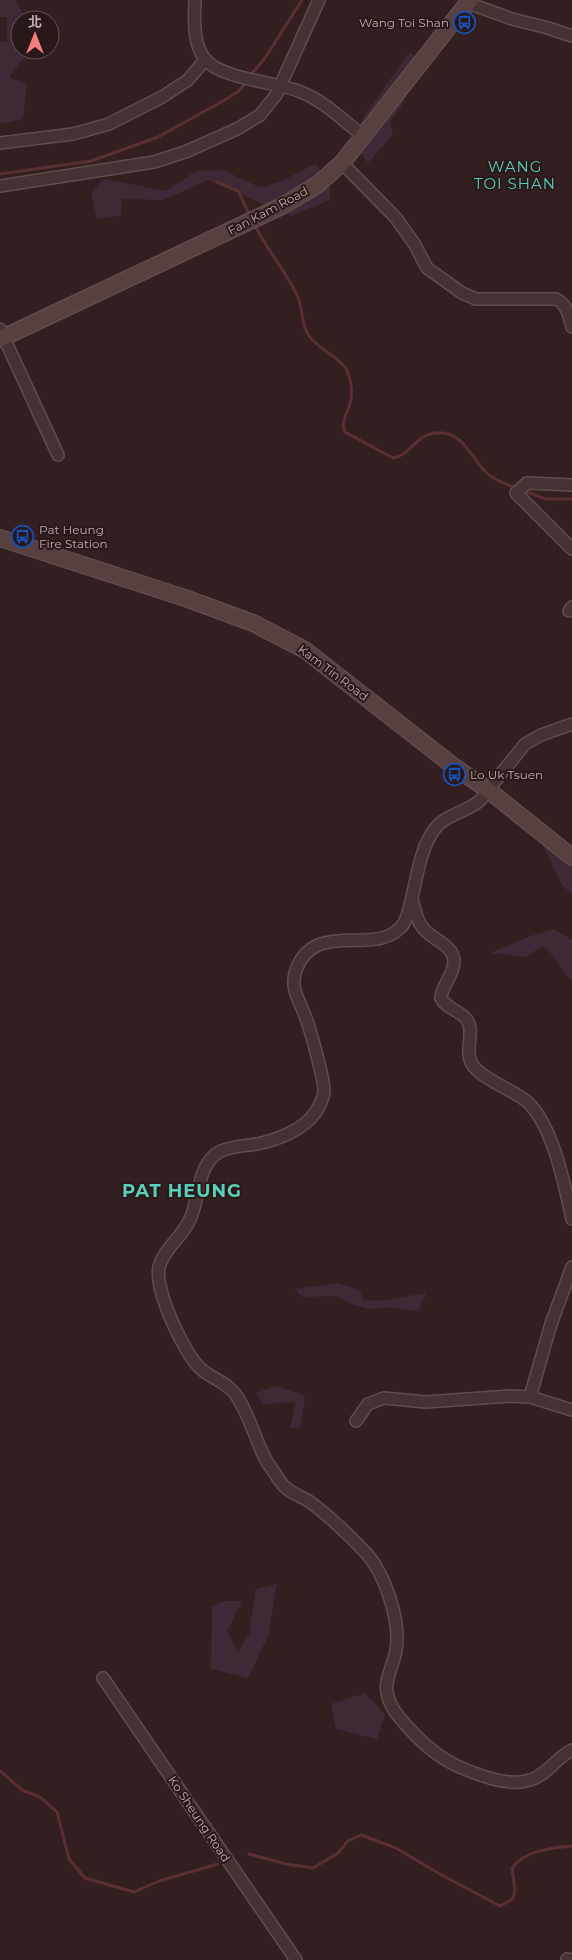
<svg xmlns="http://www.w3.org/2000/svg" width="572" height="1960" font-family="Montserrat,'Noto Sans TC',sans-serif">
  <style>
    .green { fill: #3e2937 }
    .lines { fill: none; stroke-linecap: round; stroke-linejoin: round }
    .stream { stroke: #593032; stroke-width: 3 }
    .minor-casing { stroke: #604d4d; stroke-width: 14 }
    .secondary-casing { stroke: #604d4d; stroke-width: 18 }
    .minor { stroke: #453233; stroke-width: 11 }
    .secondary { stroke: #584040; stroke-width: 15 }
    .labels { text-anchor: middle; stroke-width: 4; stroke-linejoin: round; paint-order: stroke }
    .poi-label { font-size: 12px; fill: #c2acac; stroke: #291819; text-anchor: start }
    .street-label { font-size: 12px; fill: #c2acac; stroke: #291819 }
    .quarter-label { font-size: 15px; letter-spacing: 1px; fill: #59d0b9; stroke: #291819 }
    .district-label { font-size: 18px; font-weight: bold; letter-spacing: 1px; fill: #59d0b9; stroke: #291819 }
  </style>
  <rect width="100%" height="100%" fill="#341f20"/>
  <g class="green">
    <path d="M0,0H16L25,20H20V50H27V54L9,77L27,84L23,119L0,124V42H7V17H0Z"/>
    <path d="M410,52L416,58L397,83L405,100L390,122L393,134L368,163L352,141L365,115Z"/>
    <path d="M315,164L330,182V200L291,216L208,180L163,200L122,199L121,215L97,219L91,193L104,179L166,191L196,171L223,170L261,188L284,180Z"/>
    <path d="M541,841L572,853V894L562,885Z"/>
    <path d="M553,929L572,940V982L549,951L542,946L526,957L490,953L531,936Z"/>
    <path d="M338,1283L359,1290L364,1300L379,1301L426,1293L418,1311L386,1307L370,1309L354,1305L337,1296L302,1297L295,1289Z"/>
    <path d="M276,1386L305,1396L300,1428H290L296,1402L263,1404L256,1393Z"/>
    <path d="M277,1584L268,1636L248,1678L211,1669L212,1606L225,1601H242L227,1631L238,1651L249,1635L256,1589Z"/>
    <path d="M365,1693L385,1715L377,1739L336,1729L331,1704Z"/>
  </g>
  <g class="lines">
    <g class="stream">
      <path d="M250,76L265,58L302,0"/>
      <path d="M0,174L91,161L158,137L223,101L239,91L247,81"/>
      <path d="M217,182L238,191L250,216"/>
      <path d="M254,224C266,248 284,269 296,293C304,306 300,324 309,336C319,350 344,359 348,373C351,381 353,394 350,403C348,413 340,421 345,432L393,458C410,456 417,434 435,433C464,430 470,458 488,474C496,481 506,484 516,488"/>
      <path d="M522,490L545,499H572"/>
      <path d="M0,1771L22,1790L40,1797L57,1812L69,1859L85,1878L134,1892L159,1881L218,1864"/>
      <path d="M249,1854L286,1864L313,1868L338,1853L348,1841L361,1835L396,1848L438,1873L500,1906L513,1899L515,1889L512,1868C525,1850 552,1848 572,1846"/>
    </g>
    <defs>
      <g id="minor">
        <path d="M195,0C194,18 193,45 205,59C220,79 277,82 301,92C324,101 344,121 363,136"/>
        <path d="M468,3L512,19L548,28L572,36"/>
        <path d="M0,143L73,134L109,124L162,97L188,80L205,60"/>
        <path d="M342,163L396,218L415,245L427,268L462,293L476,299H556C567,304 569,316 572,327"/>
        <path d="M0,186L154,162L185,152L237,129L260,115L276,95L319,0"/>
        <path d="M0,329L58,455"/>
        <path d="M572,485L527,483L516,493L572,549"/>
        <path d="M569,611L572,607"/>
        <path d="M572,724L541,735L525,744C514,758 503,771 492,785C487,791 483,798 478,802C464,813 444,815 434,830C420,849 417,878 411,901C409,909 407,922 400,928C373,956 315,919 296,970C290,987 298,998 304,1013C309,1024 325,1082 324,1092C323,1099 319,1107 315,1113C303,1130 277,1140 257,1144C245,1146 232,1146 221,1151C197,1163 200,1196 191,1217C184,1236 164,1248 159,1267C154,1289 184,1354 201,1369C212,1379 227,1382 236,1395C249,1414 254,1436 264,1456C267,1463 272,1469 276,1475C277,1477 283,1486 285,1487C292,1494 303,1497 310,1502C327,1514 352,1538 366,1553C385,1574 401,1621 396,1650C394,1665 384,1679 387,1693C390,1707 397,1715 406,1725C432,1755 454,1768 493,1779C504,1782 518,1784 530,1780C547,1775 556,1758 572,1750"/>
        <path d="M412,899C415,909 416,920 423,928C432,940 453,944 454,961C454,976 442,984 441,998C446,1009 460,1010 467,1020C476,1034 462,1052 474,1067C485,1080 510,1089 525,1100C552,1121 565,1186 572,1219"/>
        <path d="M530,1397L551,1324L572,1267"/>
        <path d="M356,1421L368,1404L384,1398L426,1402L510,1396L530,1397L572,1410"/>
        <path d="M103,1678L296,1960"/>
        <path d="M567,1959L572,1960"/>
      </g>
      <g id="secondary">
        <path d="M0,339L282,206L317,185L342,163L470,0"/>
        <path d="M0,538L185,598L253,623L305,650L456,768L488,790L572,857"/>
      </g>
    </defs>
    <use href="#minor" class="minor-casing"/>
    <use href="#secondary" class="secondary-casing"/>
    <use href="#minor" class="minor"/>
    <use href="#secondary" class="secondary"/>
  </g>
  <defs>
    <symbol id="bus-ring" viewBox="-11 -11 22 22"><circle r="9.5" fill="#291819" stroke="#1a4fb4" stroke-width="1.5"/><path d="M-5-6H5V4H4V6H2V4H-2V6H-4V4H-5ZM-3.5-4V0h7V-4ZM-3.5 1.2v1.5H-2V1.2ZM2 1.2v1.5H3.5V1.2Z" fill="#1a4fb4"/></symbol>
  </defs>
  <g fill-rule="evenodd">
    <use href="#bus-ring" x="452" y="10" width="25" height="25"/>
    <use href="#bus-ring" x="10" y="524" width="25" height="25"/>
    <use href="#bus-ring" x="442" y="762" width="25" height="25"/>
  </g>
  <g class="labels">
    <g class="poi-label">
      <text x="449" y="27" text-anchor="end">Wang Toi Shan</text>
      <text x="39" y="534">Pat Heung<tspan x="39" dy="14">Fire Station</tspan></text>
      <text x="470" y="779">Lo Uk Tsuen</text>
    </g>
    <g class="street-label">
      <text transform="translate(268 211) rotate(-28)" y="4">Fan Kam Road</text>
      <text transform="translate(333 673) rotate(37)" y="4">Kam Tin Road</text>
      <text transform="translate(199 1819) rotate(56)" y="4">Ko Sheung Road</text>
    </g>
    <g class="quarter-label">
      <text x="515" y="172">WANG<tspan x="515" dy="17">TOI SHAN</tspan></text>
    </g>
    <g class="district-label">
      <text x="182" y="1197">PAT HEUNG</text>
    </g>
  </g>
  <g transform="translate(35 35)"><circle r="24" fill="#291819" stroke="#665354"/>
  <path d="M0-4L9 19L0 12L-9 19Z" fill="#f57d7f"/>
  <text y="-8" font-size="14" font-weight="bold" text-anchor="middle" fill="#c2acac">北</text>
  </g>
</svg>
